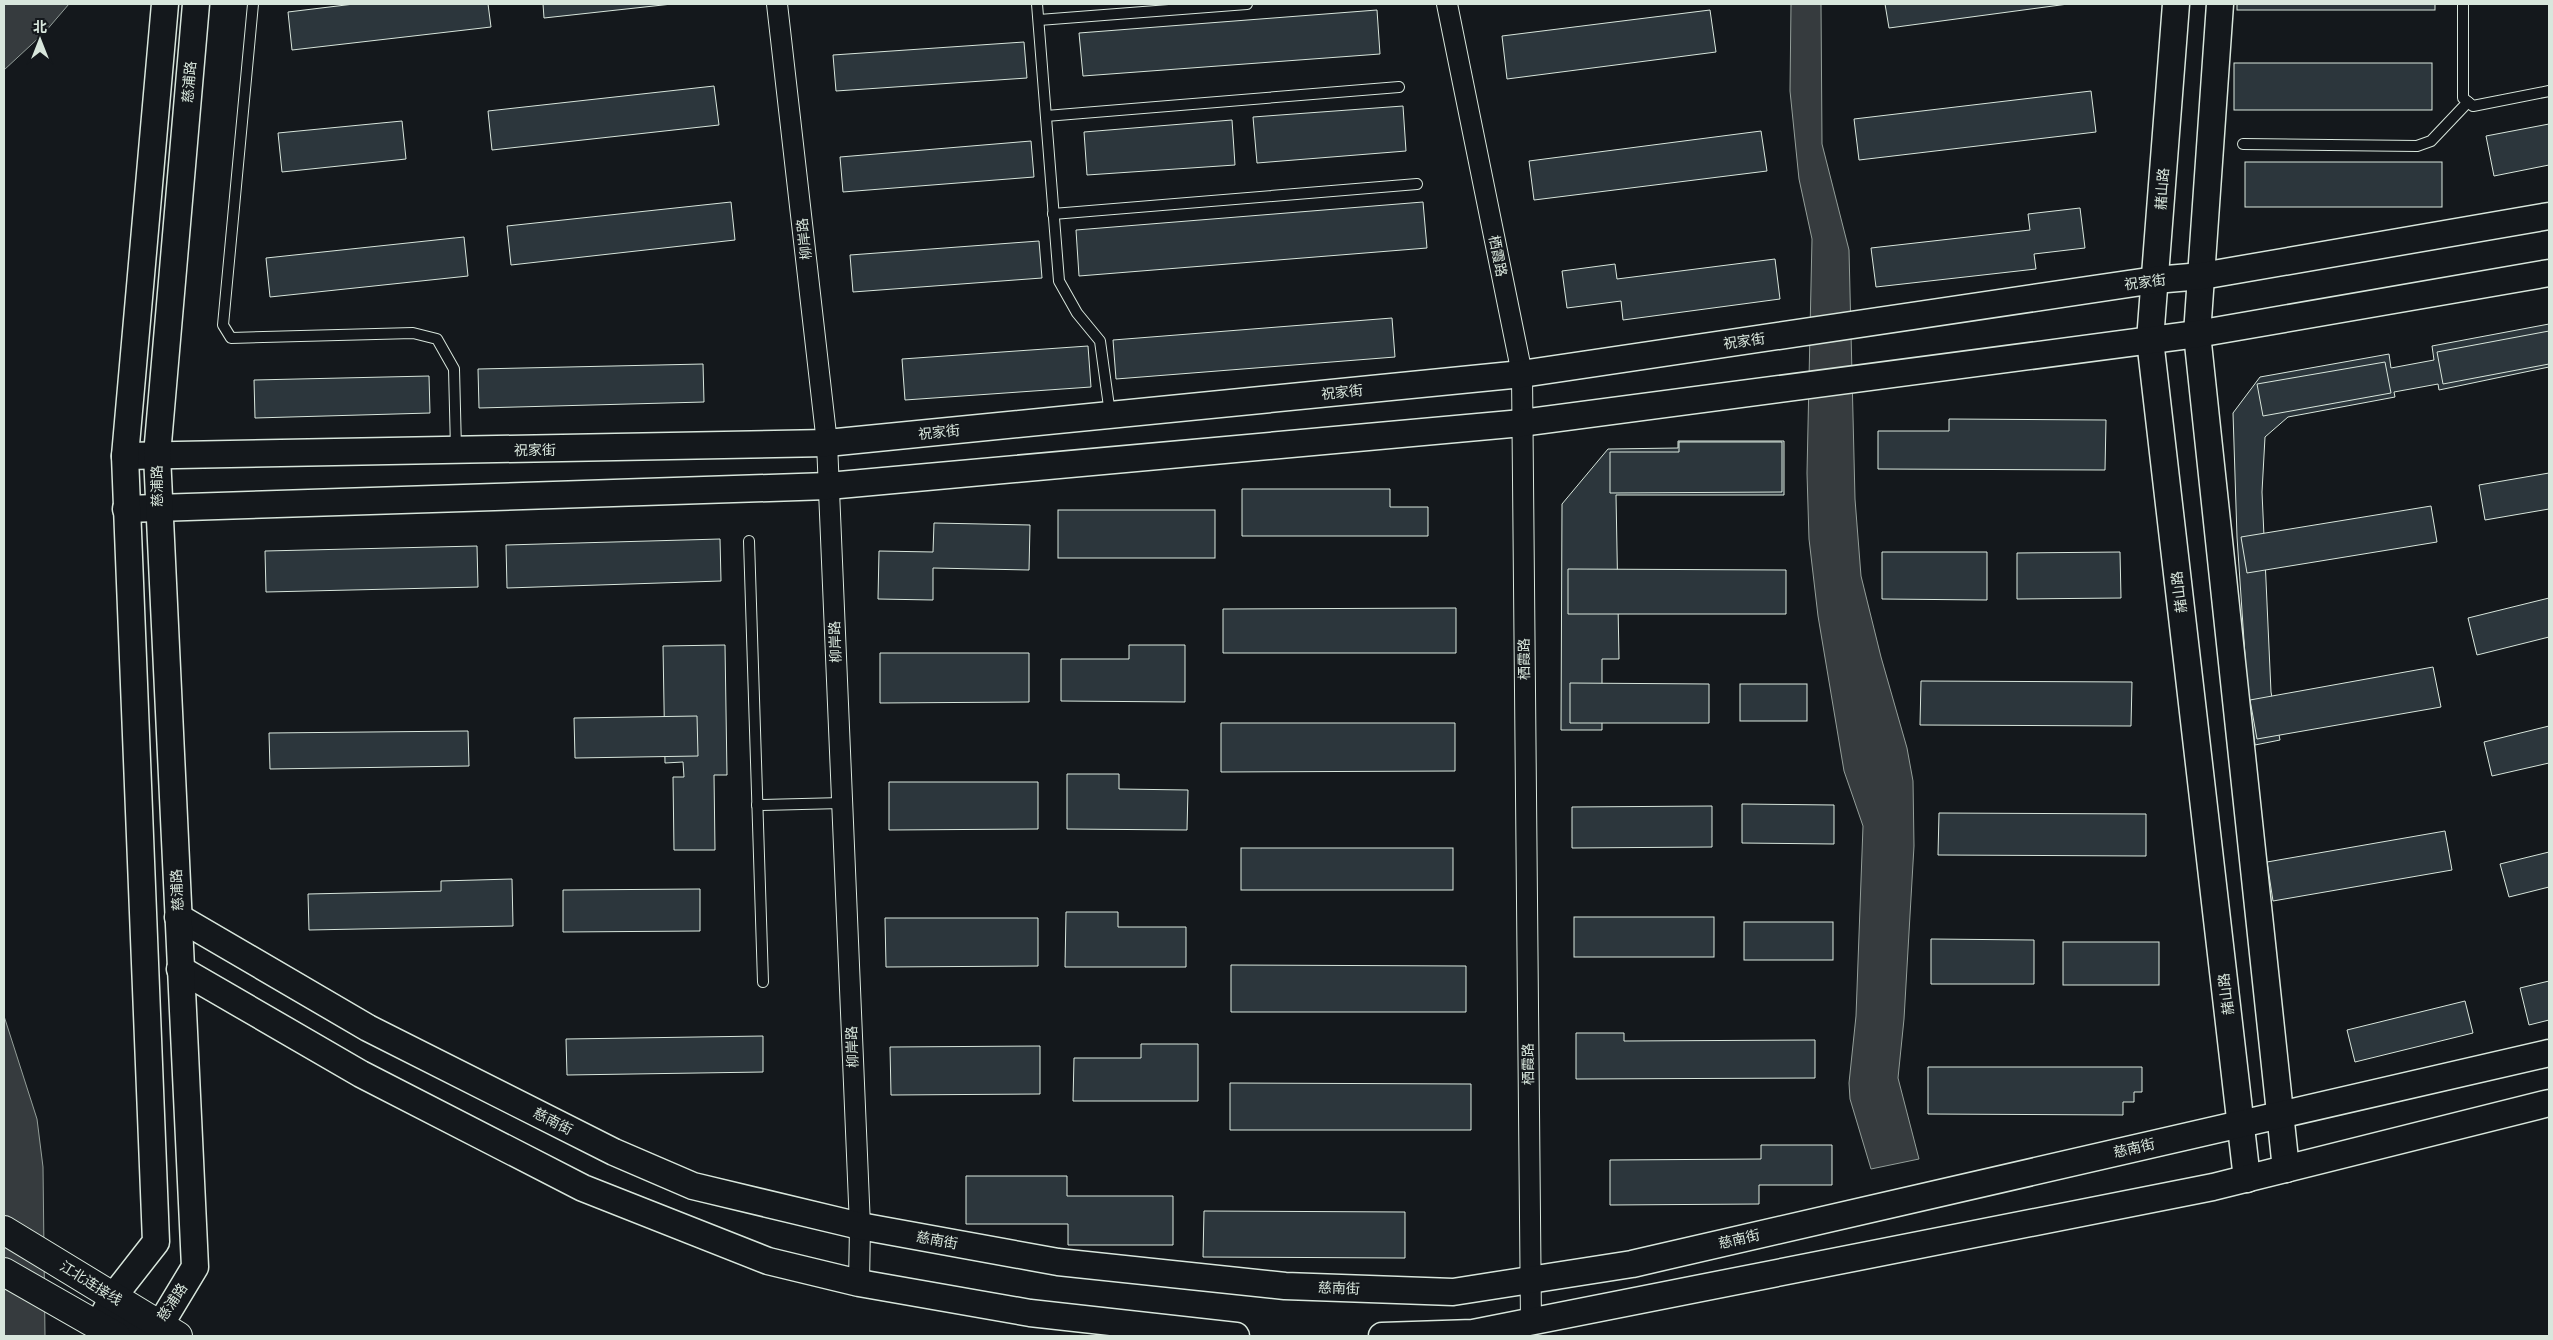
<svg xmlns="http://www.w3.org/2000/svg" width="2553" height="1340" font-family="'Asap Condensed','Noto Sans SC',sans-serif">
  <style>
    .water { fill: #363b3e; stroke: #939e99 }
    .building { fill: #2c363c; stroke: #d8e6dc }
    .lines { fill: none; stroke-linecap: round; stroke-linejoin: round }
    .service-casing { stroke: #d8e6dc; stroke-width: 12 }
    .minor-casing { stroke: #d8e6dc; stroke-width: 22 }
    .tertiary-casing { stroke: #d8e6dc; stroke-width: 29 }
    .trunk-casing { stroke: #d8e6dc; stroke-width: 30 }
    .service { stroke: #14181c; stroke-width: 10 }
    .minor { stroke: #14181c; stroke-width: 20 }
    .tertiary { stroke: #14181c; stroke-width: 26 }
    .trunk { stroke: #14181c; stroke-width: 28 }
    .labels { text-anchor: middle; stroke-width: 4; stroke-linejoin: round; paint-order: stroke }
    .street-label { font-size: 14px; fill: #d8e6dc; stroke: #14181c }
  </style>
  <rect width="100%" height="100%" fill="#14181c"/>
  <g class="water">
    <path d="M4,4H69L45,32L4,70Z"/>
    <path d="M1791,4H1821L1822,144L1849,250L1855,499L1861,576L1881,657L1907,748L1913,781L1914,846L1904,1019L1898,1078L1919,1159L1871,1169L1850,1099L1849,1083L1856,1016L1863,826L1844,771L1818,616L1809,539L1807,473L1812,239L1799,179L1790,91Z"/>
    <path d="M4,1016L37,1119L43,1167L45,1336H4Z"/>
  </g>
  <g class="building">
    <path d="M354,4H488L491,27L292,50L288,12Z"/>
    <path d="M543,4H672L544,18Z"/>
    <path d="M1885,4H2068L1889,28Z"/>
    <rect x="2237" y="4" width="198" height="6"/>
    <path d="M1377,10L1380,54L1083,76L1079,33Z"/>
    <path d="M1710,10L1716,52L1507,79L1502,36Z"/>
    <path d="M1024,42L1027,78L836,91L833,55Z"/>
    <rect x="2234" y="63" width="198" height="47"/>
    <path d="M714,86L719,125L492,150L488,111Z"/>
    <path d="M2091,91L2096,132L1859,160L1854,119Z"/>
    <path d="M1403,106L1406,151L1257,163L1253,117Z"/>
    <path d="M1232,120L1235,165L1087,175L1084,132Z"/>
    <path d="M402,121L406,159L282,172L278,133Z"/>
    <path d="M2549,124V165L2494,176L2486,136Z"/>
    <path d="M1761,131L1767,171L1534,200L1529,161Z"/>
    <path d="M1031,141L1034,177L843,192L840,157Z"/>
    <rect x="2245" y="162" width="197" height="45"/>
    <path d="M731,202L735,240L511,265L507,226Z"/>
    <path d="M1423,202L1427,248L1079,276L1076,230Z"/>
    <path d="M2080,208L2085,248L2034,254L2036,269L1876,287L1871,248L2030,230L2028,214Z"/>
    <path d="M464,237L468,276L270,297L266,258Z"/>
    <path d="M1039,241L1042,278L853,292L850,255Z"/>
    <path d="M1775,259L1780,299L1623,320L1621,301L1567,308L1562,271L1615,264L1617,279Z"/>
    <path d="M1392,318L1395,357L1116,379L1113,340Z"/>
    <path d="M2549,324V367L2439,390L2438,384L2394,392L2395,397L2288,417L2265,437L2262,492L2271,692L2280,740L2255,745L2248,700L2237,537L2233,413L2260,377L2389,354L2391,368L2434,360L2432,346Z"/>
    <path d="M2549,331V364L2443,384L2437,352Z"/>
    <path d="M1088,346L1091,387L905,400L902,359Z"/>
    <path d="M2385,362L2391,393L2263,416L2257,384Z"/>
    <path d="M703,364L704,402L479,408L478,369Z"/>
    <path d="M429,376L430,413L255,418L254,380Z"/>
    <path d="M1949,419L2106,420L2105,470L1878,469V431H1949Z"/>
    <path d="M1678,441H1784V495H1616L1619,659H1602V730H1561L1562,504L1608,449L1678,448Z"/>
    <path d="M1679,442H1782V492L1610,493V452H1679Z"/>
    <path d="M2549,473V509L2485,520L2479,485Z"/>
    <path d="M1242,489H1390V507H1428V536H1242Z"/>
    <path d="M2431,506L2437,542L2247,573L2241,537Z"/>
    <rect x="1058" y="510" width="157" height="48"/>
    <path d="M934,523L1030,525L1029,570L933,568V600L878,599L879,551L933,552Z"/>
    <path d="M720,539L721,581L507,588L506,545Z"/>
    <path d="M477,546L478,587L266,592L265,551Z"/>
    <path d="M1882,552H1987V600L1882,599Z"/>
    <path d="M2120,552L2121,598L2017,599V553Z"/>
    <path d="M1568,569L1786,570V614H1568Z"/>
    <path d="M2549,598V637L2477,655L2468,618Z"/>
    <path d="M1456,608V653H1223V609Z"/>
    <path d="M725,645L727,775H714L715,850H674L673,777H684L683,762L665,763L663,646Z"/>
    <path d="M1129,645H1185V702L1061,701V659H1129Z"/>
    <path d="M880,653H1029V702L880,703Z"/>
    <path d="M2433,667L2441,707L2257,739L2250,700Z"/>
    <path d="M1921,681L2132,682L2131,726L1920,725Z"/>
    <path d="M1570,683L1709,684V723H1570Z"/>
    <rect x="1740" y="684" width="67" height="37"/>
    <path d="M697,716L698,756L575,758L574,718Z"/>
    <path d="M1221,723H1455V771L1221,772Z"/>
    <path d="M2549,726V763L2492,776L2484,742Z"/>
    <path d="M468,731L469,766L270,769L269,733Z"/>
    <path d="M1067,774H1119V789L1188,790L1187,830L1067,829Z"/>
    <path d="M889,782H1038V829L889,830Z"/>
    <path d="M1742,804L1834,805V844L1742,843Z"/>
    <path d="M1712,806V847L1572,848V807Z"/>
    <path d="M1939,813L2146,814V856L1938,855Z"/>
    <path d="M2445,831L2452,870L2273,901L2267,862Z"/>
    <rect x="1241" y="848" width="212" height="42"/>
    <path d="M2549,852V887L2509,897L2500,864Z"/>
    <path d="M512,879L513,926L309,930L308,894L441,891V881Z"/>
    <path d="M700,889V931L563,932V890Z"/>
    <path d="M1066,912H1118V927H1186V967H1065Z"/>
    <rect x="1574" y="917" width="140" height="40"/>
    <path d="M885,918H1038V966L886,967Z"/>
    <rect x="1744" y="922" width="89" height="38"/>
    <path d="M1931,939L2034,940V984H1931Z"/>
    <rect x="2063" y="942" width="96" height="43"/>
    <path d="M1231,965L1466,966V1012H1231Z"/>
    <path d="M2549,981V1020L2529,1025L2520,988Z"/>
    <path d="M2465,1001L2473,1033L2355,1062L2347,1030Z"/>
    <path d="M1576,1033H1624V1041L1815,1040V1078L1576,1079Z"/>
    <path d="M763,1036V1072L567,1075L566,1039Z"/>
    <path d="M1141,1044H1198V1101H1073L1074,1058H1141Z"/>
    <path d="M1040,1046V1094L891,1095L890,1047Z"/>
    <path d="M1928,1067H2142V1092H2134V1102H2123V1115L1928,1114Z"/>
    <path d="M1230,1083L1471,1084V1130H1230Z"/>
    <path d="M1761,1145H1832V1185H1759V1204L1610,1205V1160L1761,1159Z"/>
    <path d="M966,1176H1067V1196H1173V1245H1068V1224H966Z"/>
    <path d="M1204,1211L1405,1212V1258L1203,1257Z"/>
  </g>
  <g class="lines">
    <defs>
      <g id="service">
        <path d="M253,4L223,325L231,338L413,333L437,339L454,369L456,449"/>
        <path d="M1037,4L1059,281L1077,313L1100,341L1110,414"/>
        <path d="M2463,4V98L2473,106L2549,91"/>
        <path d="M1039,20L1247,4"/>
        <path d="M1046,116L1399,87"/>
        <path d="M2243,144L2417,146L2431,141L2468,102"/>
        <path d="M1053,214L1417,184"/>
        <path d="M749,541L763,982"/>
        <path d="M757,805L842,803"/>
      </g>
      <g id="minor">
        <path d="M777,4L827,443L860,1226L859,1283"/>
        <path d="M1447,4L1522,374L1531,1322"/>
      </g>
      <g id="tertiary">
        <path d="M2176,4L2150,340L2247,1179"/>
        <path d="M2220,4L2197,334L2286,1169"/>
        <path d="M125,456L827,443L1522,374L2155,280L2202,276L2549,216"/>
        <path d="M126,509L828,486L1522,423L2197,334L2549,273"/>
        <path d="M178,917L368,1028L614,1152L693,1186L860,1226L1058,1262L1285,1286L1453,1292L1632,1264L2549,1053"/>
        <path d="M180,969L361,1074L583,1188L768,1261L859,1283L1030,1313L1236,1336"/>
        <path d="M103,1316L113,1297L156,1242L125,456L165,4"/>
        <path d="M99,1325H160L195,1267L157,455L196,4"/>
        <path d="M1382,1336L1473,1333L2213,1187L2549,1103"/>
      </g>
      <g id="trunk">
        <path d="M4,1230L178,1336"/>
        <path d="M4,1272L116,1336"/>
      </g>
    </defs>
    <use href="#service" class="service-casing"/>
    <use href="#minor" class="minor-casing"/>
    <use href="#tertiary" class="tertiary-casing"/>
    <use href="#trunk" class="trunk-casing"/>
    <use href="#service" class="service"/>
    <use href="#minor" class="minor"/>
    <use href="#tertiary" class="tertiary"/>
    <use href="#trunk" class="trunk"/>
  </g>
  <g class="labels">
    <g class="street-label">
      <text transform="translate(189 82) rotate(-85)" y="5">慈浦路</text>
      <text transform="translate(2162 189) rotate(-86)" y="5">赭山路</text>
      <text transform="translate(804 239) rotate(-96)" y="5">柳岸路</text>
      <text transform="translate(1498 256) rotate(79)" y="5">栖霞路</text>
      <text transform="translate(2145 282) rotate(-7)" y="5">祝家街</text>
      <text transform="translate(1744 341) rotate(-8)" y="5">祝家街</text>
      <text transform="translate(1342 392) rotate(-6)" y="5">祝家街</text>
      <text transform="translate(939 432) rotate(-6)" y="5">祝家街</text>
      <text transform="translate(535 450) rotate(-1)" y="5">祝家街</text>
      <text transform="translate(157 486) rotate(-91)" y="5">慈浦路</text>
      <text transform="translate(2179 592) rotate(-97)" y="5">赭山路</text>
      <text transform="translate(835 642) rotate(-92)" y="5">柳岸路</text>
      <text transform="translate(1524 659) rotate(-91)" y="5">栖霞路</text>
      <text transform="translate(177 890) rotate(-93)" y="5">慈浦路</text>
      <text transform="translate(2226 994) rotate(-97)" y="5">赭山路</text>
      <text transform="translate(852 1047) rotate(-92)" y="5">柳岸路</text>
      <text transform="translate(1528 1064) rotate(-91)" y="5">栖霞路</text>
      <text transform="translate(553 1121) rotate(27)" y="5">慈南街</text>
      <text transform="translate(2134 1148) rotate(-13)" y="5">慈南街</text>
      <text transform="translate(1739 1239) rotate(-13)" y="5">慈南街</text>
      <text transform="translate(937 1240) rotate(10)" y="5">慈南街</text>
      <text transform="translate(91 1283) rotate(32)" y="5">江北连接线</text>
      <text transform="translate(1339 1288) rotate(2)" y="5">慈南街</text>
      <text transform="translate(172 1302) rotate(-56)" y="5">慈浦路</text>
    </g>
  </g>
  <rect width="2553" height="1340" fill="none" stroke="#d8e6dc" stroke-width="10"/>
  <g transform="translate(40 40)" stroke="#14181c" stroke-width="4" paint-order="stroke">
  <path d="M0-4L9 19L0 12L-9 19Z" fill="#d8e6dc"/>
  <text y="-8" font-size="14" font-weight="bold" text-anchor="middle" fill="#d8e6dc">北</text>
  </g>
</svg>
